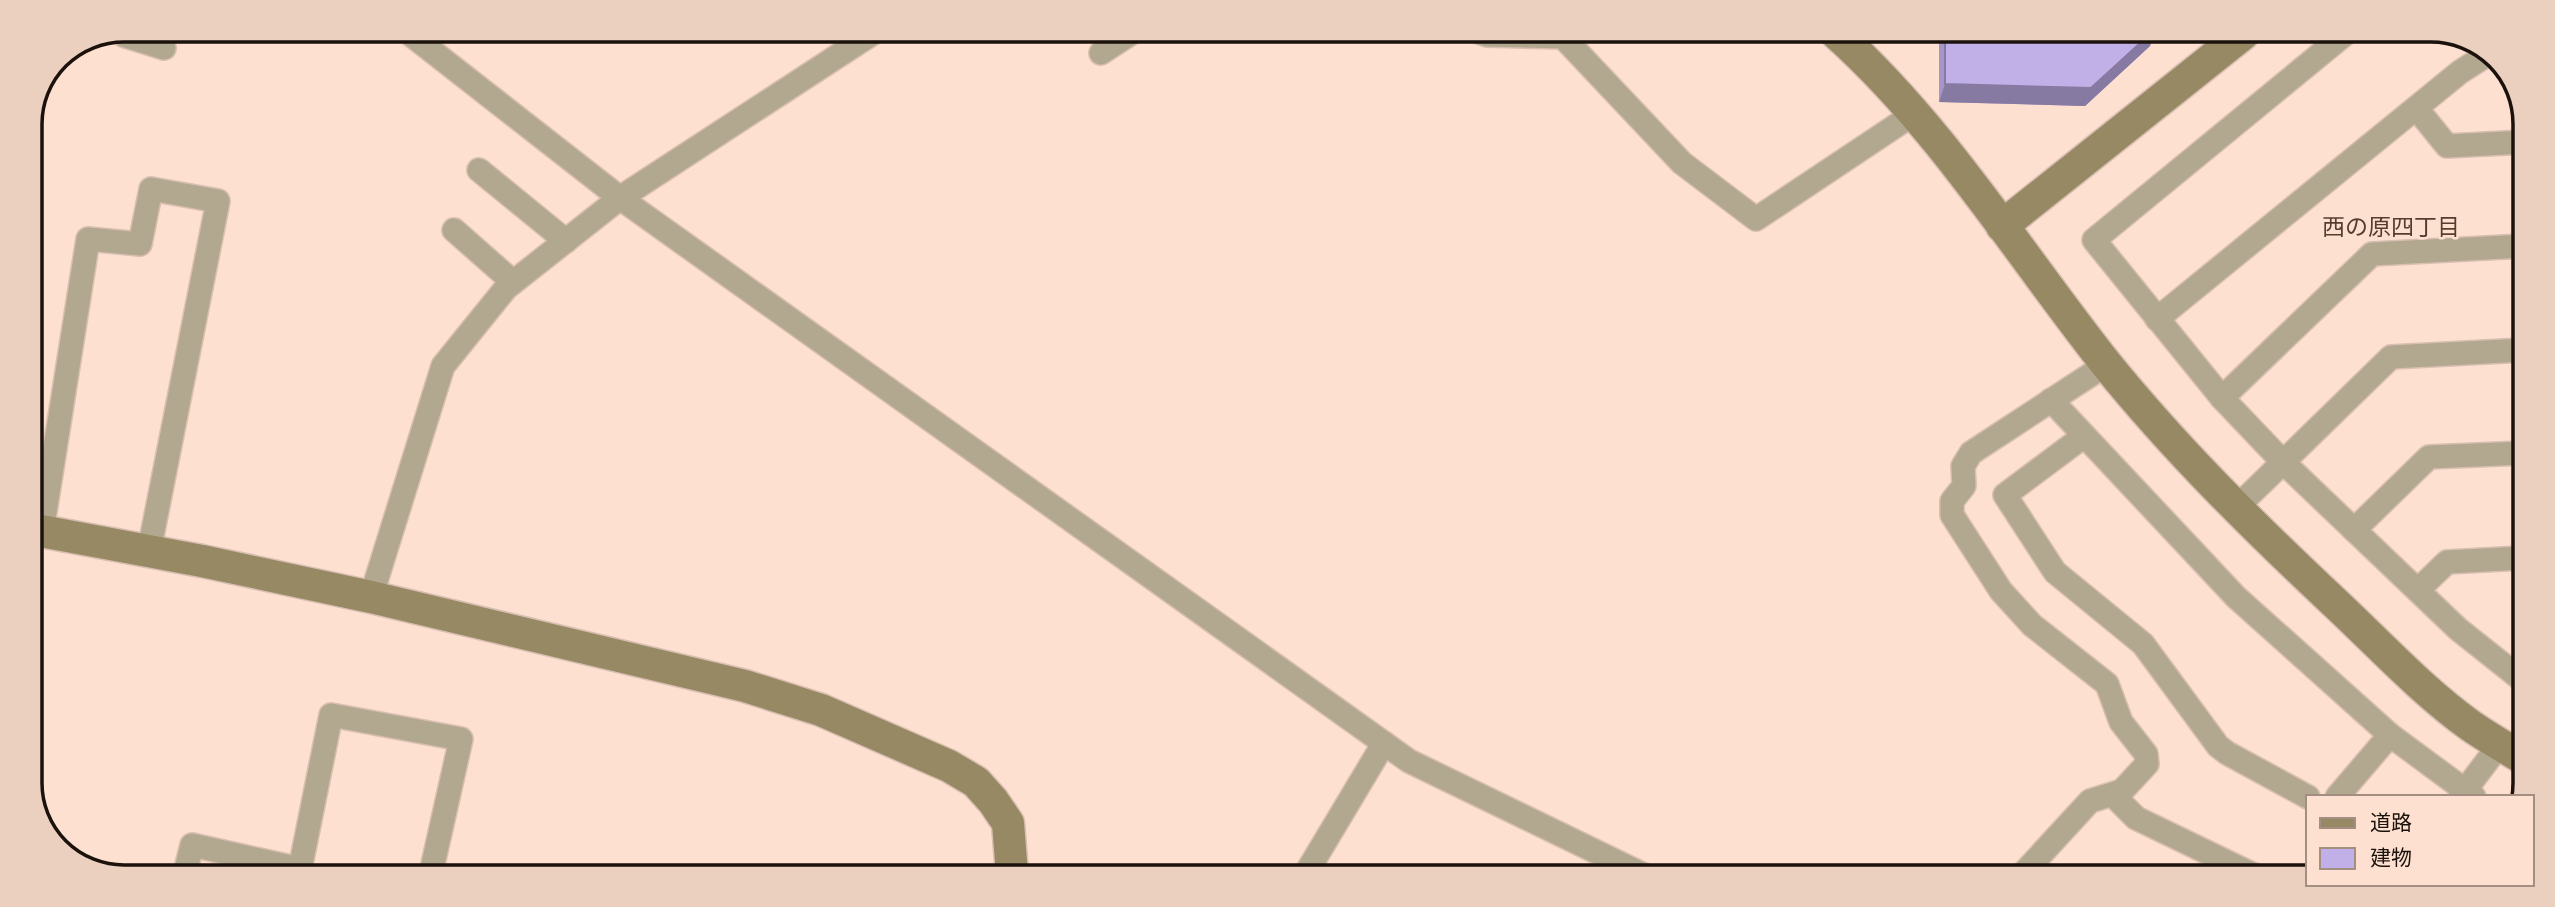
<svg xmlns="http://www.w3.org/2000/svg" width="2555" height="907" font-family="'Asap Condensed','Noto Sans JP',sans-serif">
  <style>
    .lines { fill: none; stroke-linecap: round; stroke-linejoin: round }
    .street-casing { stroke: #d9bfb1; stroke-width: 26 }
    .secondary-casing { stroke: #d9bfb1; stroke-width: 35 }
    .street { stroke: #b1a88f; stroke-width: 23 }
    .secondary { stroke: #968964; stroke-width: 32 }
    .wall { fill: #a696c7 }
    .shaded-wall { fill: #877aa2 }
    .building { fill: #c1afe7; stroke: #877aa2; stroke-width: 2 }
    .labels { text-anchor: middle; stroke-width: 5; stroke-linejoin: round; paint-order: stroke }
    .neighbourhood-label { font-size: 23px; fill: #553e31; stroke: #fde0d0 }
    .rim { fill: none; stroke: #1b120c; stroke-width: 3.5 }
  </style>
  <rect width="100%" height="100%" fill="#fde0d0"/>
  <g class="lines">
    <defs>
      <g id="street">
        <path d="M124,30L123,35L164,48"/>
        <path d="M405,30L620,198L1409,761L1646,876"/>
        <path d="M1481,33L1487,35L1563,37L1682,163L1756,219L1915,113"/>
        <path d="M2345,34L2094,240L2222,398L2283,462L2458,629L2521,679"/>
        <path d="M1101,53L1133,32"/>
        <path d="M2417,109L2447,146L2525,142"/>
        <path d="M479,170L566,241"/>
        <path d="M454,230L513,282"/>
        <path d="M2157,319L2460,72L2488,54"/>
        <path d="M2107,364L1971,453L1963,466L1964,486L1952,501V515L2001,591L2032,625L2107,684L2121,722L2146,754L2147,764L2122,791L2119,801L2136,818L2258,877"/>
        <path d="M2222,398L2372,254L2524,246"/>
        <path d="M2051,400L2236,597L2390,735L2474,797"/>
        <path d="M2084,436L2005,495L2055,572L2143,644L2218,746L2227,753L2308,797"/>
        <path d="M2236,508L2391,357L2523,350"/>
        <path d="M2354,530L2429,457L2523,453"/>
        <path d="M42,531L88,239L140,244L151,189L218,201L149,551"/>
        <path d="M2418,590L2447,562L2522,558"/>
        <path d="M371,597L443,366L506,288L620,198L876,31"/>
        <path d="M2337,797L2390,735"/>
        <path d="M2460,797L2500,744"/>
        <path d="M185,873L192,845L300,869L331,715L461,739L431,873"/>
        <path d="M1305,875L1384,743"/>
        <path d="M2021,876L2090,801L2122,791"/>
      </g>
      <g id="secondary">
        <path d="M1836,33C1943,129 2018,253 2107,365C2176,450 2254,527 2334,602C2378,643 2422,691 2471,726C2487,737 2504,747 2521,757"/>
        <path d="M2002,226L2243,34"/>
        <path d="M30,529L202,561L371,597L745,686L821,710L949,766L976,782L993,801L1008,823L1012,874"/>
      </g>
    </defs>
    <use href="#street" class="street-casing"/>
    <use href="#secondary" class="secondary-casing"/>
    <use href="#street" class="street"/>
    <use href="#secondary" class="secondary"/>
  </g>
  <path class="wall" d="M1939,34H2154L2150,46L2085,106L1939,102Z"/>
  <path class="shaded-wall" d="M2150,34H2154L2150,46L2085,106L1939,102L1945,84Z"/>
  <path class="building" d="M1945,34H2150L2091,88L1945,84Z"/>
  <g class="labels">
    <g class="neighbourhood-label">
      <text x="2391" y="235">西の原四丁目</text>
    </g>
  </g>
  <path d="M0 0H2555V907H0ZM124 42H2431A82 82 0 0 1 2513 124V783A82 82 0 0 1 2431 865H124A82 82 0 0 1 42 783V124A82 82 0 0 1 124 42Z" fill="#ebd0c0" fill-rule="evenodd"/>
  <path class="rim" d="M124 42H2431A82 82 0 0 1 2513 124V783A82 82 0 0 1 2431 865H124A82 82 0 0 1 42 783V124A82 82 0 0 1 124 42Z"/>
  <rect x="2306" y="795" width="228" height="91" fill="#fde0d0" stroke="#a38e82" stroke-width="2"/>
  <rect x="2320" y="818" width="35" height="10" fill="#968964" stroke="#a38e82" stroke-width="2"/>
  <text x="2370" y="830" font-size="21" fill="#1b120c">道路</text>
  <rect x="2320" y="848" width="35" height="21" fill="#c1afe7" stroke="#a38e82" stroke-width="2"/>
  <text x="2370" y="865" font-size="21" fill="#1b120c">建物</text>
</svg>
